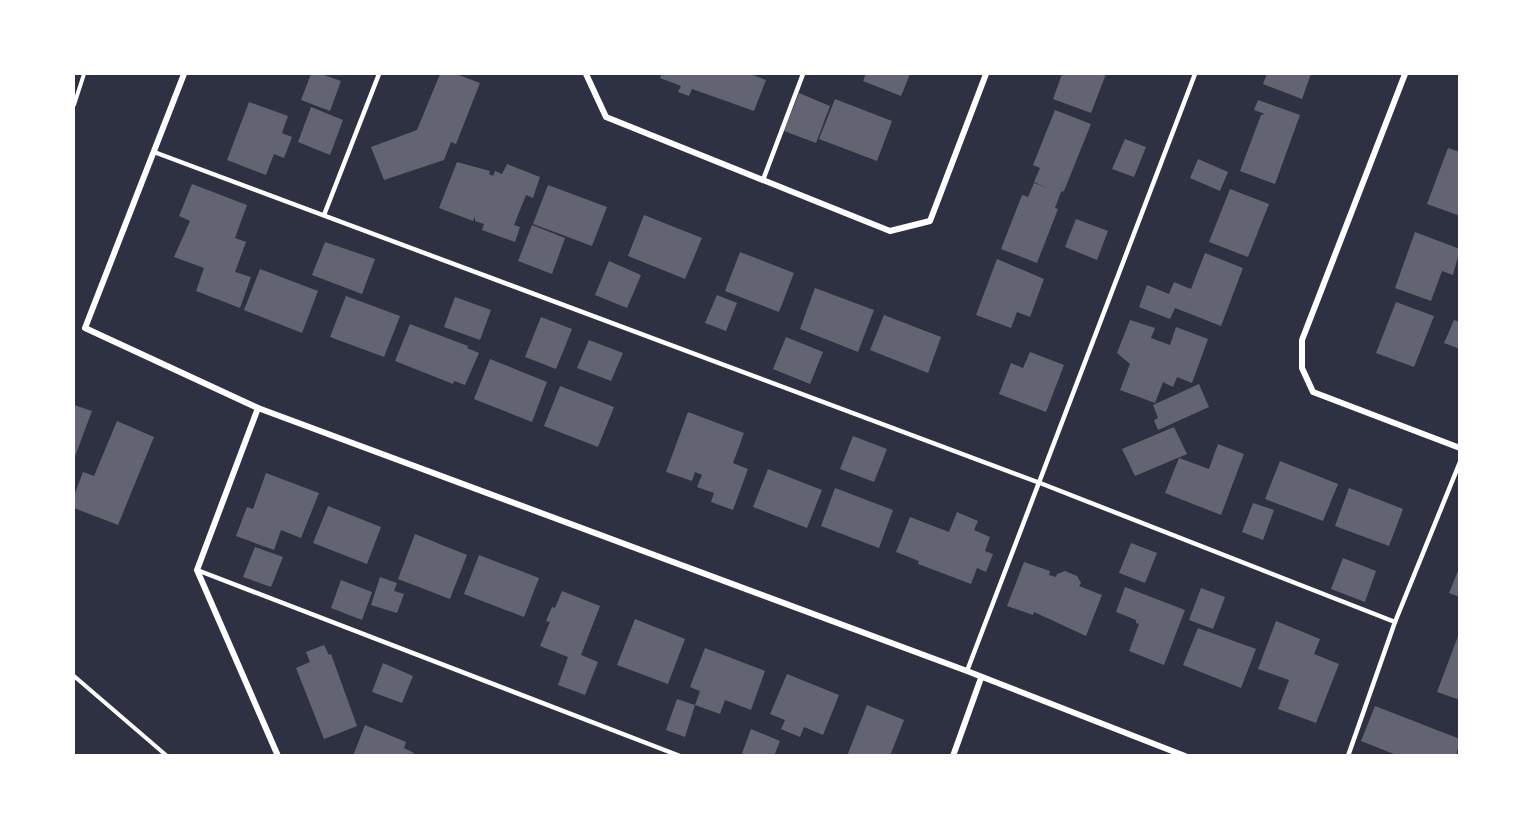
<svg xmlns="http://www.w3.org/2000/svg" width="1533" height="829" font-family="Poppins,sans-serif">
  <style>
    .building { fill: #626471 }
    .lines { fill: none; stroke-linecap: round; stroke-linejoin: round }
    .path { stroke: #fff; stroke-width: 4 }
    .service { stroke: #fff; stroke-width: 4.5 }
    .minor { stroke: #fff; stroke-width: 6 }
  </style>
  <rect width="100%" height="100%" fill="#2d3142"/>
  <g class="building">
    <path d="M311,74H321L341,81L330,111L301,100Z"/>
    <path d="M440,74H456L480,83L456,144L451,142L444,160L384,180L371,147L417,130Z"/>
    <path d="M662,74H750L766,80L754,111L692,89L689,96L678,92L681,86L660,78Z"/>
    <path d="M866,74H910L901,96L863,81Z"/>
    <path d="M1062,74H1106L1091,113L1053,99Z"/>
    <path d="M1267,74H1311L1302,99L1263,84Z"/>
    <path d="M799,93L830,106L816,143L784,131Z"/>
    <path d="M835,99L892,121L877,161L819,139Z"/>
    <path d="M1258,100L1300,115L1275,184L1240,171L1261,115L1265,114L1254,110Z"/>
    <path d="M249,102L288,116L282,133L292,137L284,158L274,154L266,175L227,160Z"/>
    <path d="M311,107L343,120L330,155L298,142Z"/>
    <path d="M1055,110L1091,124L1064,191L1061,192L1055,208L1058,209L1037,263L1001,249L1022,195L1028,197L1034,183L1047,188L1034,182L1040,168L1033,165Z"/>
    <path d="M1125,139L1146,147L1134,177L1112,169Z"/>
    <path d="M1448,148L1460,152V216L1427,204Z"/>
    <path d="M1198,159L1228,172L1220,191L1190,178Z"/>
    <path d="M457,162L490,171L489,174L493,176L495,171L502,174L507,164L540,177L533,198L526,195L514,225L520,227L515,242L482,230L484,224L475,221V216L473,221L439,208Z"/>
    <path d="M192,184L247,205L235,238L246,242L235,272L251,277L240,308L196,291L204,268L174,257L190,221L179,216Z"/>
    <path d="M548,185L607,207L592,246L533,224Z"/>
    <path d="M1230,189L1269,204L1248,257L1209,242Z"/>
    <path d="M644,215L702,238L685,279L628,256Z"/>
    <path d="M1076,219L1108,231L1097,260L1065,247Z"/>
    <path d="M532,225L565,238L552,274L518,261Z"/>
    <path d="M1415,232L1460,249L1453,275L1442,271L1431,301L1395,288Z"/>
    <path d="M325,242L375,259L362,294L312,275Z"/>
    <path d="M740,252L794,273L779,312L725,291Z"/>
    <path d="M1205,253L1243,268L1221,326L1175,308L1170,319L1139,307L1147,285L1169,294L1174,282L1191,289Z"/>
    <path d="M997,259L1044,279L1030,317L1017,312L1011,328L976,315Z"/>
    <path d="M609,261L641,275L627,308L595,295Z"/>
    <path d="M260,269L318,291L302,333L244,310Z"/>
    <path d="M815,288L874,310L858,352L800,329Z"/>
    <path d="M717,295L737,303L726,331L705,323Z"/>
    <path d="M346,296L400,316L384,357L330,337Z"/>
    <path d="M455,297L491,310L480,340L444,327Z"/>
    <path d="M1396,302L1434,316L1414,367L1376,353Z"/>
    <path d="M884,315L941,337L928,373L870,350Z"/>
    <path d="M541,317L572,329L556,369L525,357Z"/>
    <path d="M1130,320L1155,328L1151,338L1170,345L1176,327L1208,339L1192,383L1177,377L1173,387L1163,382L1155,403L1120,390L1130,364L1117,353Z"/>
    <path d="M1454,320L1460,322V349L1444,343Z"/>
    <path d="M410,324L468,346L467,348L479,353L465,385L454,381L453,384L395,361Z"/>
    <path d="M786,337L823,352L810,384L773,369Z"/>
    <path d="M589,340L623,353L611,381L577,368Z"/>
    <path d="M1030,352L1064,365L1046,412L999,394L1011,363L1023,368Z"/>
    <path d="M490,359L547,382L532,422L474,399Z"/>
    <path d="M1199,384L1209,407L1158,430L1154,420L1158,418L1153,405Z"/>
    <path d="M560,386L614,407L598,447L544,426Z"/>
    <path d="M74,405L92,411L74,459Z"/>
    <path d="M688,412L744,433L733,463L748,469L733,510L711,502L714,493L697,487L702,475L695,472L692,481L666,472Z"/>
    <path d="M117,421L154,437L118,525L74,508V496L83,472L94,476Z"/>
    <path d="M1174,427L1187,454L1135,476L1122,449Z"/>
    <path d="M853,436L887,449L874,482L840,469Z"/>
    <path d="M1218,444L1244,454L1221,515L1165,493L1179,458L1209,469Z"/>
    <path d="M1280,461L1338,484L1323,521L1265,499Z"/>
    <path d="M768,469L822,490L807,528L753,507Z"/>
    <path d="M266,473L319,493L301,538L281,530L274,550L236,536L247,507L253,509Z"/>
    <path d="M835,488L893,510L879,548L821,526Z"/>
    <path d="M1349,488L1403,509L1389,546L1335,526Z"/>
    <path d="M1253,503L1274,510L1263,540L1242,532Z"/>
    <path d="M328,506L381,527L367,564L313,543Z"/>
    <path d="M957,512L978,521L974,530L990,537L985,551L993,554L986,572L977,568L971,584L918,564L919,561L896,552L910,517L949,532Z"/>
    <path d="M415,534L467,555L450,599L398,579Z"/>
    <path d="M1131,543L1157,553L1145,583L1119,573Z"/>
    <path d="M255,547L283,557L271,587L243,577Z"/>
    <path d="M479,555L539,578L524,617L464,594Z"/>
    <path d="M1343,558L1376,571L1365,602L1331,589Z"/>
    <path d="M1024,562L1050,571L1049,575L1056,577L1057,574L1065,571L1077,576L1081,583L1079,586L1102,595L1086,636L1034,612L1033,615L1007,606Z"/>
    <path d="M1460,566V597L1449,593Z"/>
    <path d="M380,577L397,583L394,591L404,594L397,613L371,605Z"/>
    <path d="M341,580L372,592L362,620L331,608Z"/>
    <path d="M1125,587L1185,610L1164,665L1129,651L1139,624L1136,623V620L1116,612Z"/>
    <path d="M1201,588L1225,597L1213,629L1189,620Z"/>
    <path d="M562,591L600,606L581,655L598,662L585,695L558,685L568,657L540,646L550,622L546,621L552,607L555,608Z"/>
    <path d="M635,619L685,639L668,684L617,665Z"/>
    <path d="M1276,621L1320,639L1314,654L1339,664L1316,723L1278,709L1289,680L1258,669Z"/>
    <path d="M1198,628L1256,649L1241,688L1183,665Z"/>
    <path d="M1460,631V700L1437,692Z"/>
    <path d="M324,645L329,655L331,654L357,726L324,739L296,668L310,662L306,652Z"/>
    <path d="M705,648L765,671L751,710L725,700L720,714L695,705L685,737L666,730L677,699L695,705L700,691L690,687Z"/>
    <path d="M383,663L413,676L402,703L372,692Z"/>
    <path d="M787,674L839,695L823,735L804,727L800,737L781,729L785,720L770,714Z"/>
    <path d="M867,705L904,720L890,756H847Z"/>
    <path d="M1375,706L1460,739L1456,756H1399L1361,741Z"/>
    <path d="M365,725L406,742L404,748L414,753L413,756H353Z"/>
    <path d="M751,729L780,741L774,756H741Z"/>
  </g>
  <g class="lines">
    <g class="path">
      <path d="M74,105L84,74"/>
      <path d="M74,676L167,756"/>
    </g>
    <g class="service">
      <path d="M154,152L1040,483L1395,622L1348,756"/>
      <path d="M763,180L803,74"/>
      <path d="M324,215L379,74"/>
      <path d="M197,570L680,756"/>
      <path d="M1395,622L1460,462"/>
      <path d="M967,671L1195,74"/>
    </g>
    <g class="minor">
      <path d="M184,74L85,328L258,408L967,671L1185,756"/>
      <path d="M586,74L606,117L890,231L930,221L986,74"/>
      <path d="M1405,74L1302,340V368L1313,392L1460,448"/>
      <path d="M258,408L197,570L278,756"/>
      <path d="M953,756L981,678"/>
    </g>
  </g>
  <rect width="1533" height="829" fill="none" stroke="#ffffff" stroke-width="150"/>
</svg>
